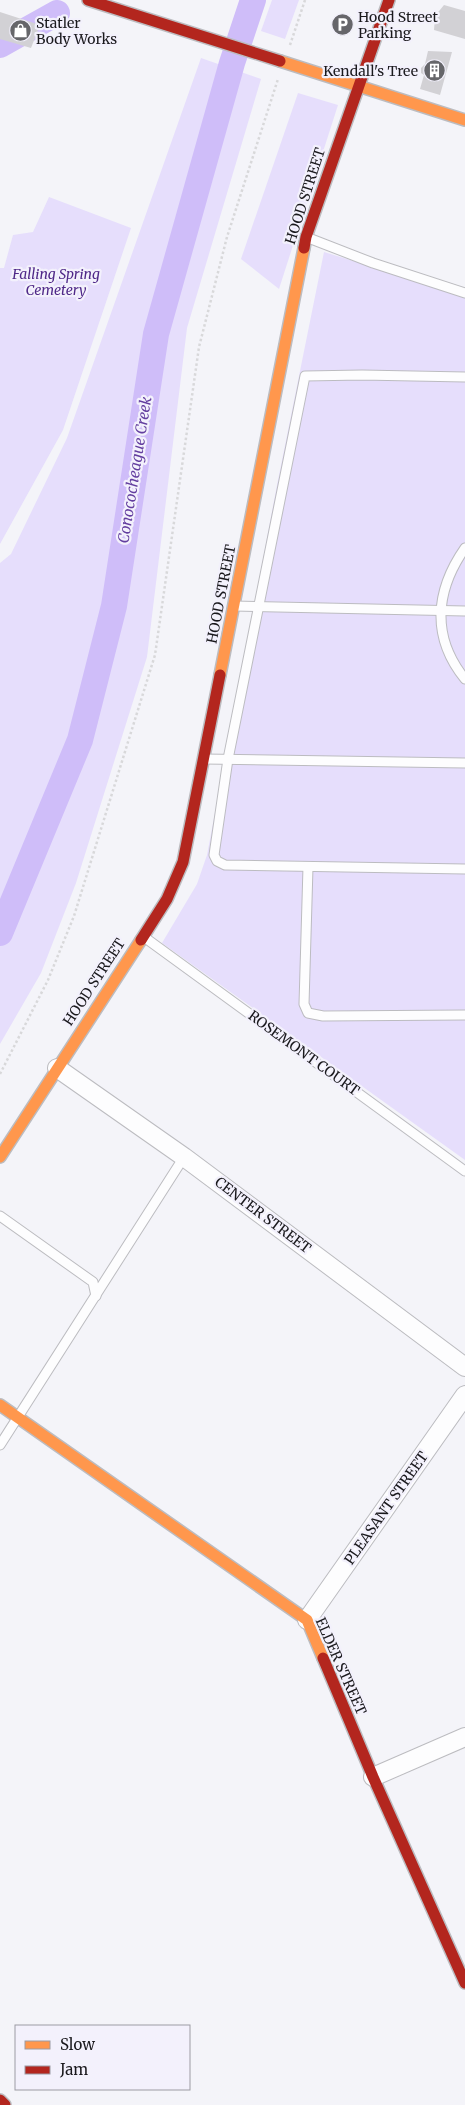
<svg xmlns="http://www.w3.org/2000/svg" width="465" height="2105" font-family="Merriweather,serif">
  <style>
    .green { fill: #e6defc }
    .lines { fill: none; stroke-linecap: round; stroke-linejoin: round }
    .river { stroke: #cfbdf9; stroke-width: 26 }
    .building { fill: #d2d1d5 }
    .lane-casing { stroke: #bcbcc0; stroke-width: 11 }
    .street-casing { stroke: #bcbcc0; stroke-width: 20 }
    .slow-casing { stroke: #bcbcc0; stroke-width: 14 }
    .jam-casing { stroke: #bcbcc0; stroke-width: 14 }
    .path { stroke: #d8d8da; stroke-width: 2.5; stroke-dasharray: 2.5 2.5; stroke-linecap: butt }
    .lane { stroke: #fdfdfe; stroke-width: 9 }
    .street { stroke: #fdfdfe; stroke-width: 18 }
    .slow { stroke: #ff974d; stroke-width: 11 }
    .jam { stroke: #b3261e; stroke-width: 11 }
    .labels { text-anchor: middle; stroke-width: 4.5; stroke-linejoin: round; paint-order: stroke }
    .poi-label { font-size: 14px; fill: #1a191d; stroke: #f3f1fc; text-anchor: start }
    .street-label { font-size: 14px; fill: #1a191d; stroke: #f3f1fc }
    .park-label { font-size: 14px; font-style: italic; fill: #4f2888; stroke: #f3f1fc }
    .water-label { font-size: 15px; font-style: italic; fill: #633e9f; stroke: #f3f1fc }
  </style>
  <rect width="100%" height="100%" fill="#f4f4f9"/>
  <g class="green">
    <path d="M272,0H299L285,39L261,31Z"/>
    <path d="M201,58L261,79L187,328L147,657L76,883L41,973L0,1044V563L11,554L67,438Z"/>
    <path d="M298,93L338,105L279,289L241,259Z"/>
    <path d="M49,197L131,228L63,430L0,544V268H4L13,235L33,232Z"/>
    <path d="M324,252L465,295V1160L162,943L197,884L207,855L277,485Z"/>
  </g>
  <g class="lines">
    <g class="river">
      <path d="M0,45L57,13"/>
      <path d="M0,933L80,740L114,606L156,334L232,63L253,0"/>
    </g>
  </g>
  <g class="building">
    <path d="M444,5L465,11V39L434,30L435,16Z"/>
    <path d="M0,12L40,25L31,48L0,39Z"/>
    <path d="M428,51L452,52L440,95L420,89L424,75L421,73V68L425,64Z"/>
  </g>
  <g class="lines">
    <defs>
      <g id="lane">
        <path d="M306,237L373,263L465,293"/>
        <path d="M465,377L362,375L305,376L228,759L214,855L217,861L225,865L465,869"/>
        <path d="M465,548C435,591 431,637 465,679"/>
        <path d="M234,606L465,611"/>
        <path d="M204,759L465,763"/>
        <path d="M308,867L304,1004L308,1013L323,1016L465,1015"/>
        <path d="M144,937L465,1171"/>
        <path d="M0,1216L93,1282L96,1296"/>
        <path d="M0,1445L184,1157"/>
      </g>
      <g id="street">
        <path d="M57,1068L184,1157L465,1367"/>
        <path d="M307,1620L465,1395"/>
        <path d="M373,1777L465,1737"/>
      </g>
      <g id="slow">
        <path d="M280,61L465,120"/>
        <path d="M220,675L304,248"/>
        <path d="M0,1157L141,940"/>
        <path d="M0,1405L307,1620L323,1658"/>
      </g>
      <g id="jam">
        <path d="M88,0L280,61"/>
        <path d="M304,248L306,237L389,0"/>
        <path d="M141,940L167,899L183,862L220,675"/>
        <path d="M323,1658L373,1777L465,1983"/>
        <path d="M0,2100L5,2105"/>
      </g>
    </defs>
    <use href="#lane" class="lane-casing"/>
    <use href="#street" class="street-casing"/>
    <use href="#slow" class="slow-casing"/>
    <use href="#jam" class="jam-casing"/>
    <g class="path">
      <path d="M290,45L305,0"/>
      <path d="M0,1074L48,980L74,916L155,655L199,347L227,237L278,79"/>
    </g>
    <use href="#lane" class="lane"/>
    <use href="#street" class="street"/>
    <use href="#slow" class="slow"/>
    <use href="#jam" class="jam"/>
  </g>
  <defs>
    <symbol id="parking-disc" viewBox="-11 -11 22 22"><circle r="9.5" fill="#66666a" stroke="#f3f1fc"/><path d="M-3.5-5.5H1a3.5 3.5 0 0 1 0 7H-1V5.5H-3.5ZM-1-3.4V-.6H.8a1.4 1.4 0 0 0 0-2.8Z" fill="#fff"/></symbol>
    <symbol id="shop-disc" viewBox="-11 -11 22 22"><circle r="9.5" fill="#66666a" stroke="#f3f1fc"/><path d="M-5-2.5h2.3a2.7 3.5 0 0 1 5.4 0H5L5.5 6h-11ZM-1.5-2.5h3a1.5 2.3 0 0 0-3 0Z" fill="#fff"/></symbol>
    <symbol id="building-disc" viewBox="-11 -11 22 22"><circle r="9.5" fill="#66666a" stroke="#f3f1fc"/><path d="M-4-6H4V6H1V3H-1V6H-4ZM-2.5-4.3h1.7v1.8h-1.7ZM.8-4.3h1.7v1.8H.8ZM-2.5-1h1.7V.8h-1.7ZM.8-1h1.7V.8H.8Z" fill="#fff"/></symbol>
  </defs>
  <g fill-rule="evenodd">
    <use href="#parking-disc" x="330" y="12" width="25" height="25"/>
    <use href="#shop-disc" x="8" y="18" width="25" height="25"/>
    <use href="#building-disc" x="422" y="58" width="25" height="25"/>
  </g>
  <g class="labels">
    <g class="poi-label">
      <text x="358" y="22">Hood Street<tspan x="358" dy="16">Parking</tspan></text>
      <text x="36" y="28">Statler<tspan x="36" dy="16">Body Works</tspan></text>
      <text x="418" y="76" text-anchor="end">Kendall's Tree</text>
    </g>
    <g class="street-label">
      <text transform="translate(305 196) rotate(-72)" y="5">HOOD STREET</text>
      <text transform="translate(221 594) rotate(-79)" y="5">HOOD STREET</text>
      <text transform="translate(94 982) rotate(-57)" y="5">HOOD STREET</text>
      <text transform="translate(304 1053) rotate(36)" y="5">ROSEMONT COURT</text>
      <text transform="translate(263 1215) rotate(37)" y="5">CENTER STREET</text>
      <text transform="translate(386 1508) rotate(-55)" y="5">PLEASANT STREET</text>
      <text transform="translate(341 1666) rotate(66)" y="5">ELDER STREET</text>
    </g>
    <g class="park-label">
      <text x="56" y="279">Falling Spring<tspan x="56" dy="16">Cemetery</tspan></text>
    </g>
    <g class="water-label">
      <text transform="translate(135 470) rotate(-81)" y="5">Conococheague Creek</text>
    </g>
  </g>
  <rect x="15" y="2025" width="175" height="65" fill="#f3f1fc" stroke="#9c9ba3"/>
  <rect x="25" y="2041" width="25" height="8" fill="#ff974d" stroke="#9c9ba3"/>
  <text x="60" y="2050" font-size="15" fill="#1a191d">Slow</text>
  <rect x="25" y="2066" width="25" height="8" fill="#b3261e" stroke="#9c9ba3"/>
  <text x="60" y="2075" font-size="15" fill="#1a191d">Jam</text>
</svg>
